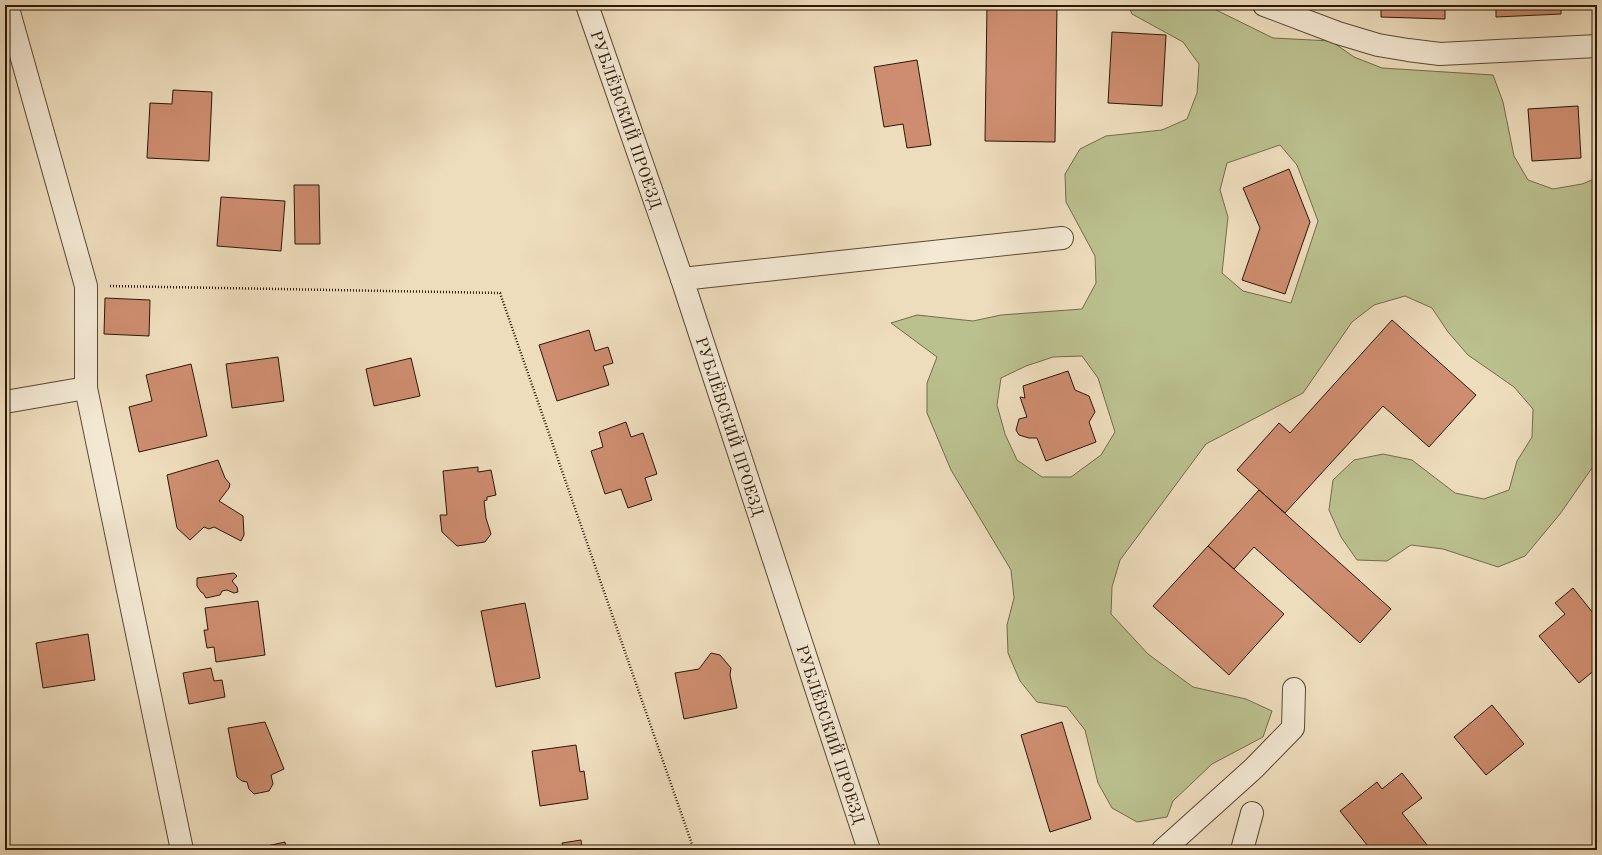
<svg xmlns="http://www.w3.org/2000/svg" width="1602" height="855" font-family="'Old Standard TT',serif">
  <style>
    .green { fill: #bbc08f; stroke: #726c4b; fill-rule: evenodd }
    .building { fill: #ce8d70; stroke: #2a1807 }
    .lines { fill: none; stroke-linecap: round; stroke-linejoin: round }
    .minor-casing { stroke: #5b4934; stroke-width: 24 }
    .path { stroke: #2a1807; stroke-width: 2.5; stroke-dasharray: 1 2; stroke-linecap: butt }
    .minor { stroke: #f4e9d4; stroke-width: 22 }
    .labels { text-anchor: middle; stroke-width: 3; stroke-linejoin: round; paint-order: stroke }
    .street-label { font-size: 16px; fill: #2a1807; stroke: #f4e9d4 }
  </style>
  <rect width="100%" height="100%" fill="#eeddbd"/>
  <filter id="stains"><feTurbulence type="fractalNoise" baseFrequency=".005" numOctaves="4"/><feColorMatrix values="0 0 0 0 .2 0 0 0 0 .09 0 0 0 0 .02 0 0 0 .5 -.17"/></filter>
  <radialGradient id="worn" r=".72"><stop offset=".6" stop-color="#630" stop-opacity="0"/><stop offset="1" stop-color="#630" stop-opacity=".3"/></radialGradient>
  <path class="green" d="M1128,5H1206L1273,38L1331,41L1354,57L1382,68L1493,75L1503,102L1514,156L1528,180L1553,189L1582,184L1597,178V464L1592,468L1560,514L1525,556L1498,567L1443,549L1411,545L1387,561L1357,560L1341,537L1329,510L1333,480L1354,460L1383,454L1412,460L1455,493L1484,499L1509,490L1517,461L1532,437L1533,409L1514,387L1468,355L1448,332L1432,308L1405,296L1374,305L1352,322L1303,393L1206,444L1120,560L1112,587L1111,614L1148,654L1193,687L1246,699L1272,711L1263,737L1212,764L1173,801L1167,817L1137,822L1112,808L1098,783L1085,730L1067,707L1037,702L1020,681L1008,653L1007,625L1014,598L1011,570L951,470L927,413V383L937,357L891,323L917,315L973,321L1001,315L1082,309L1096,283L1095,256L1066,202L1065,174L1080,149L1106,136L1162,130L1187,119L1197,93L1199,64L1183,42L1132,14ZM1280,145L1297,165L1318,221L1291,303L1243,291L1222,273L1228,217L1220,190L1227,163ZM1082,356L1098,378L1115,432L1101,455L1071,477H1042L1017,460L1005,434L997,405L1001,378L1026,366L1053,357Z"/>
  <g class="building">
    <path d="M987,5H1057L1055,142L985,141Z"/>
    <path d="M1381,5H1445V19L1381,17Z"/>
    <path d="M1496,5H1561V14L1496,17Z"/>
    <path d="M1112,32L1166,35L1162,106L1108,103Z"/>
    <path d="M917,60L931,145L907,148L903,124L884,127L874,67Z"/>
    <path d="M173,90L212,92L209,161L147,158L150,103L172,104Z"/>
    <path d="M1578,106L1581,158L1532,161L1528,109Z"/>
    <path d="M1289,169L1310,222L1285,294L1242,280L1260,228L1243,188Z"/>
    <path d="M294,185H319L320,244H295Z"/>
    <path d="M221,197L285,201L281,251L217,246Z"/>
    <path d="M105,298L150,300L149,336L104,334Z"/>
    <path d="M1392,320L1476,395L1429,447L1383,406L1285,513L1237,470L1279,423L1290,433Z"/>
    <path d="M589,330L595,351L608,347L613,363L603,366L609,385L557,401L539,345Z"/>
    <path d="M278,357L284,401L232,408L226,364Z"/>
    <path d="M411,358L420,396L374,406L366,369Z"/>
    <path d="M191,364L207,436L139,452L129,407L152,401L146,375Z"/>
    <path d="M1068,371L1075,390L1089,396L1095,412L1089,422L1096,442L1046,461L1037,438H1029L1019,435L1016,430L1019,419L1027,417L1020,397L1025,398L1023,386Z"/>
    <path d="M626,422L631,437L643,433L657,474L645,478L652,500L628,508L621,489L605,494L591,451L603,447L599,432Z"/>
    <path d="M218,460L225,478L230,484L229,488L219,501L243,516L244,535L241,541L214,527L209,529L204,527L190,540L177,528L167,475Z"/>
    <path d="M478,467V472L491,470L496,495L487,497V500L484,501L486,518L491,534L485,542L457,546L442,532L440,515H447L443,471Z"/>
    <path d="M1259,490L1391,609L1360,643L1254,547L1234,569L1208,546Z"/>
    <path d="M1208,546L1284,614L1229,675L1153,606Z"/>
    <path d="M234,573L237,576L232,581L237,587L238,592L234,593L227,590L222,591L220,595L206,598L203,593L201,592L197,586V578Z"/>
    <path d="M1573,588L1597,618V668L1579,683L1539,636L1565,614L1555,603Z"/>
    <path d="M258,601L265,655L216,662L214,647L207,648L204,630H208L205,608Z"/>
    <path d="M525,603L540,678L496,687L481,611Z"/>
    <path d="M88,634L95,680L43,688L36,643Z"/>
    <path d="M711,653L720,655L731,668L730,675L737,708L684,719L675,673L699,669Z"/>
    <path d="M211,668L214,681L222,680L225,697L189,704L183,673Z"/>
    <path d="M1492,705L1524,744L1486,775L1454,737Z"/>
    <path d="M265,722L284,769L271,775L273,784L269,791L254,794L249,789L247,782L242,781L237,777L228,728Z"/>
    <path d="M1062,722L1091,819L1050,832L1021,735Z"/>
    <path d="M576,745L580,772L584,771L588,799L540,806L532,751Z"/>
    <path d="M1402,773L1422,798L1402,813L1431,850H1371L1340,811L1377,782L1382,789Z"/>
    <path d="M581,840L582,850H564L562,843Z"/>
    <path d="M285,842L286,850H258V848Z"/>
  </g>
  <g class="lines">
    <defs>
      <g id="minor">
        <path d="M7,5L86,286V388L182,850"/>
        <path id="s1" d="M587,5L682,279L869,850"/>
        <path d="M1264,5L1338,33L1378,45L1408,50L1440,54L1597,46"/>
        <path d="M682,279L1062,238"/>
        <path d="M5,402L86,388"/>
        <path d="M1163,850L1254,768L1293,728L1294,689"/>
        <path d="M1242,850L1252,813"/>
      </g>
    </defs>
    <use href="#minor" class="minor-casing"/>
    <path class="path" d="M110,286L500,293L694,850"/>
    <use href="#minor" class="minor"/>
  </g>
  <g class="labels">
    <g class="street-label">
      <text dy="6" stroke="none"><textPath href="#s1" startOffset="121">РУБЛЁВСКИЙ ПРОЕЗД</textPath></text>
      <text dy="6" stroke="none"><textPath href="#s1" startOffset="445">РУБЛЁВСКИЙ ПРОЕЗД</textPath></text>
      <text dy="6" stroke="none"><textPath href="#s1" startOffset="769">РУБЛЁВСКИЙ ПРОЕЗД</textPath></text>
    </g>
  </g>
  <rect width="1602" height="855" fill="none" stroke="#eeddbd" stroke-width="20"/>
  <rect x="6" y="6" width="1590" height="843" fill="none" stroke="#2a1807" stroke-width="2"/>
  <rect x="10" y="10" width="1582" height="835" fill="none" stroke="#2a1807"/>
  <rect width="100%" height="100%" filter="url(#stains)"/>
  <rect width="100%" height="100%" fill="url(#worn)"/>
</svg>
